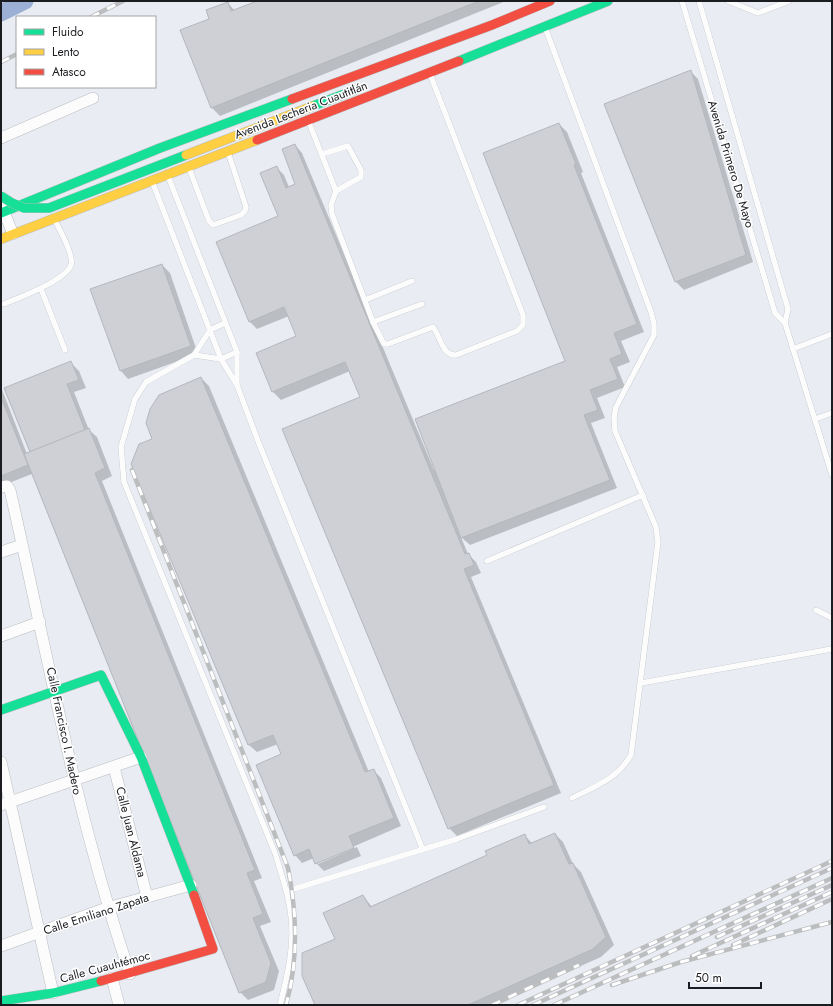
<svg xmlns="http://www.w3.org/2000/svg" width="833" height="1006" font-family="Jost,sans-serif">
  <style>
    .shadow { fill: #0003 }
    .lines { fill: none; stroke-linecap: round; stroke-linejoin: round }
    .river { stroke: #9bb0d4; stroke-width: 17 }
    .building { fill: #ced0d5; stroke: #b4b7bb }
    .lane-casing { stroke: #b9bcc0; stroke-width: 6 }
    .street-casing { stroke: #b9bcc0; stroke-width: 12 }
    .fast-casing { stroke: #b9bcc0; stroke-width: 10 }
    .slow-casing { stroke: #b9bcc0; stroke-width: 10 }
    .jam-casing { stroke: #b9bcc0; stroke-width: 10 }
    .lane { stroke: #fcfcfd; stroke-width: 5.5 }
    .street { stroke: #fcfcfd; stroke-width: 11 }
    .fast { stroke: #16e098; stroke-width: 9 }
    .slow { stroke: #ffcf43; stroke-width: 9 }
    .jam { stroke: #f24e42; stroke-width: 9 }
    .rail-casing { stroke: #bcbdbf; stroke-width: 4.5 }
    .rail { stroke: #fff; stroke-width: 3; stroke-dasharray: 9; stroke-linecap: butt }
    .fast-bridge-casing { stroke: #b9bcc0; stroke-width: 10; stroke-linecap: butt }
    .slow-bridge-casing { stroke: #b9bcc0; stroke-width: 10; stroke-linecap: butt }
    .fast-bridge { stroke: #16e098; stroke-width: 9 }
    .slow-bridge { stroke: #ffcf43; stroke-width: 9 }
    .labels { text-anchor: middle; stroke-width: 3; stroke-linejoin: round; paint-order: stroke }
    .street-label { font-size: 12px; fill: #1a1c20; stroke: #fff }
  </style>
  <rect width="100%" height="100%" fill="#e9edf3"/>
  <g class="shadow">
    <path d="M260,1H506L220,116L212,108L181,31L211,19L228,3L235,11Z"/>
    <path d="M690,71L698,79L753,262L684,290L676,282L605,104Z"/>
    <path d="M559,124L567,132L583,172L581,173L644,332L621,341L630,362L617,367L625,387L597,398L605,418L591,423L617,488L470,545L461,537L468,554L476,562L481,573L471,577L561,793L457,836L449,828L361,397L350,371L281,400L273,392L257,354L298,337L289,316L257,329L249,321L279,217L276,167L284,175L289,187L296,184L295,145L302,153L434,470H436L566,361Z"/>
    <path d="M162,265L170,273L198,354L128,379L121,371Z"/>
    <path d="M71,363L79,371L86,388L74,392L89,430L97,437L112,476L102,481L262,878L254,881L271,922L260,926L279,971L274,990L248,1000L240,992L32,474L1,486V387L27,454L31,453Z"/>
    <path d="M201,378L209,386L369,772L373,770L381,778L401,826L318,862V864L357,847L361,856L324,871L316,863L314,858L302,863L295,855L283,754L278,744L257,752L249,745L154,439Z"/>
    <path d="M555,834L563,842L573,864L581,872L614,945L601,957L493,1005H316L336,939L363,896L373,908L489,856L524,835L532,843Z"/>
  </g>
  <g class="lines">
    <path class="river" d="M1,13L25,1"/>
  </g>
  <g class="building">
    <path d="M257,1H479L211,108L180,30L209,19L206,10L228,2L231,11Z"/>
    <path d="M691,70L746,255L675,282L604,104Z"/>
    <path d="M559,123L576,164L574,165L637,324L614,333L622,354L610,359L618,379L590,390L598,410L584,415L610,480L461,538L415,419L565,361L483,153Z"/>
    <path d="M295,144L465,554L469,553L474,565L464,569L554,785L448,829L282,429L360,397L345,362L272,392L256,353L296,336L284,307L249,322L216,242L278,216L260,173L277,166L286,188L295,184L282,149Z"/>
    <path d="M162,264L191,346L120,371L90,289Z"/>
    <path d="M71,361L79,380L67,384L85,430L30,452L4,388Z"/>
    <path d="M201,377L365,772L374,769L394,818L349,836L354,848L315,864L309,849L294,856L256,765L281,754L273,735L248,745L131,464L139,444L152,439L146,423L150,409L159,395Z"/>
    <path d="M1,397L28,465L1,476Z"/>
    <path d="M89,428L105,468L95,473L255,870L247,873L263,914L253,918L271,963L266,982L239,993L24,454Z"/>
    <path d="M555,833L569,864L573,863L606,937L593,949L468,1005H315L302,976V953L335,939L323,913L363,895L370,907L487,855L485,851L525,834L529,844Z"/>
  </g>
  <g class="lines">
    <defs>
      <g id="lane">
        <path d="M682,1L775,313L785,323L832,475"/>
        <path d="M699,1L788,309L785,323"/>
        <path d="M728,1L758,13L789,1"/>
        <path d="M546,30L651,312L654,324V335L616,407L614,418L615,431L656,527L658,542L631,755C617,779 596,786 572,798"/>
        <path d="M308,120L336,191L331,205L332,214L373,322L422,304"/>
        <path d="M322,154L348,146L361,170V177L336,191"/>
        <path d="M189,168L209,221L213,225L241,215L245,211L246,207L228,152"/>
        <path d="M168,176L237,352V385"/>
        <path d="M152,181L221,359L237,385L258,441L423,850"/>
        <path d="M41,289L65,350"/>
        <path d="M365,300L412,281"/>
        <path d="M4,304C18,298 65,281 71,265C74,256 59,228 54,219"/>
        <path d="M373,322L384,344H388L433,327C440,335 442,356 456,355L517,331L523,325V315L430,74"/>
        <path d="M225,323L210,330L194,355L146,382L135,399L121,447L124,482L275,853C283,879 292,905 292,932C292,957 286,981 280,1005"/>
        <path d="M793,349L832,334"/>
        <path d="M194,355L221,359L237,352"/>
        <path d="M815,419L832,413"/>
        <path d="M487,561L643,495"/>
        <path d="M816,610L832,618"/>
        <path d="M641,683L832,649"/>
        <path d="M287,891L457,839L544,807"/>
      </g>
      <g id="street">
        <path d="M1,138L93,98"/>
        <path d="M2,207L13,234"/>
        <path d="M1,487L7,486L10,490C47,652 76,816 130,974"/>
        <path d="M1,552L22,545"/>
        <path d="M1,636L40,622"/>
        <path d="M1,762L53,993"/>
        <path d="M114,767L147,897"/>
        <path d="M1,805L141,757"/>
        <path d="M1,946L107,908L191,885"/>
        <path d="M112,978L119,1005"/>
      </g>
      <g id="fast">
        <path d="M459,61L608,1"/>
        <path d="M313,106L355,90"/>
        <path d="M1,213L160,148L292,99"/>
        <path d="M1,710L101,675L141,757L194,895"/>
        <path d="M1,1001L53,993L101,981"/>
      </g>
      <path id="slow" d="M1,239L257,140"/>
      <g id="jam">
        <path d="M292,99L492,25L550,1"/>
        <path d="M257,140L459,61"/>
        <path d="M101,981L213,949L194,895"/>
      </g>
    </defs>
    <use href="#lane" class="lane-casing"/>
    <use href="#street" class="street-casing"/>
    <use href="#fast" class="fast-casing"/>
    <use href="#slow" class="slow-casing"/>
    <use href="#jam" class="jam-casing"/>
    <use href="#lane" class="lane"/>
    <use href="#street" class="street"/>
    <use href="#fast" class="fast"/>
    <use href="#slow" class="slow"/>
    <use href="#jam" class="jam"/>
    <defs>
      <g id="rail">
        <path d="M91,17L123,1"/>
        <path d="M1,62L17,54"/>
        <path d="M132,470L288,868C297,914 299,959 286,1005"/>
        <path d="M717,937L832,885"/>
        <path d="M733,945L832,899"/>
        <path d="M692,956L832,892"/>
        <path d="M612,985L681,962L832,922"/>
        <path d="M492,1005L579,965"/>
        <path d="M518,1005L832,861"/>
        <path d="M533,1005L832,868"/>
        <path d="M554,1005L832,878"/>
      </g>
    </defs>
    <use href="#rail" class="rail-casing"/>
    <use href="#rail" class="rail"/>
    <defs>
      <path id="fast-bridge" d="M1,196L12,203L24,208H49L186,155"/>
      <path id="slow-bridge" d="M186,155L313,106"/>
    </defs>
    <use href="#fast-bridge" class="fast-bridge-casing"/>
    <use href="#slow-bridge" class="slow-bridge-casing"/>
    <use href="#fast-bridge" class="fast-bridge"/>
    <use href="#slow-bridge" class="slow-bridge"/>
  </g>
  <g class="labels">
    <g class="street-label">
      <text transform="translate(301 110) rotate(-21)" y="4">Avenida Lecheria Cuautitlán</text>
      <text transform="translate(731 164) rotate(73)" y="4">Avenida Primero De Mayo</text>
      <text transform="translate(64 731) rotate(78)" y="4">Calle Francisco I. Madero</text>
      <text transform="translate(131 832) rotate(76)" y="4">Calle Juan Aldama</text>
      <text transform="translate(96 914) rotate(-18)" y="4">Calle Emiliano Zapata</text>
      <text transform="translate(105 967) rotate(-15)" y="4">Calle Cuauhtémoc</text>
    </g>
  </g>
  <rect width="833" height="1006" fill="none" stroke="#1a1c20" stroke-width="4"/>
  <rect x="16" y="16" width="140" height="72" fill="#ffffff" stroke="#a3a4a6"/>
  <rect x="24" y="29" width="20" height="6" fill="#16e098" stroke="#a3a4a6"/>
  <text x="52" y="36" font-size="12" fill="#1a1c20">Fluido</text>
  <rect x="24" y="49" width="20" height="6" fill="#ffcf43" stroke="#a3a4a6"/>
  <text x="52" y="56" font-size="12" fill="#1a1c20">Lento</text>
  <rect x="24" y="69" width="20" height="6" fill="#f24e42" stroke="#a3a4a6"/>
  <text x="52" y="76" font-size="12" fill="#1a1c20">Atasco</text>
  <path d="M689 982v6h72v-6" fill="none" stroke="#1a1c20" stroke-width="2"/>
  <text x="695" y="982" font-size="12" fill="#1a1c20" stroke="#ffffff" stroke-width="3" paint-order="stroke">50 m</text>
</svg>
